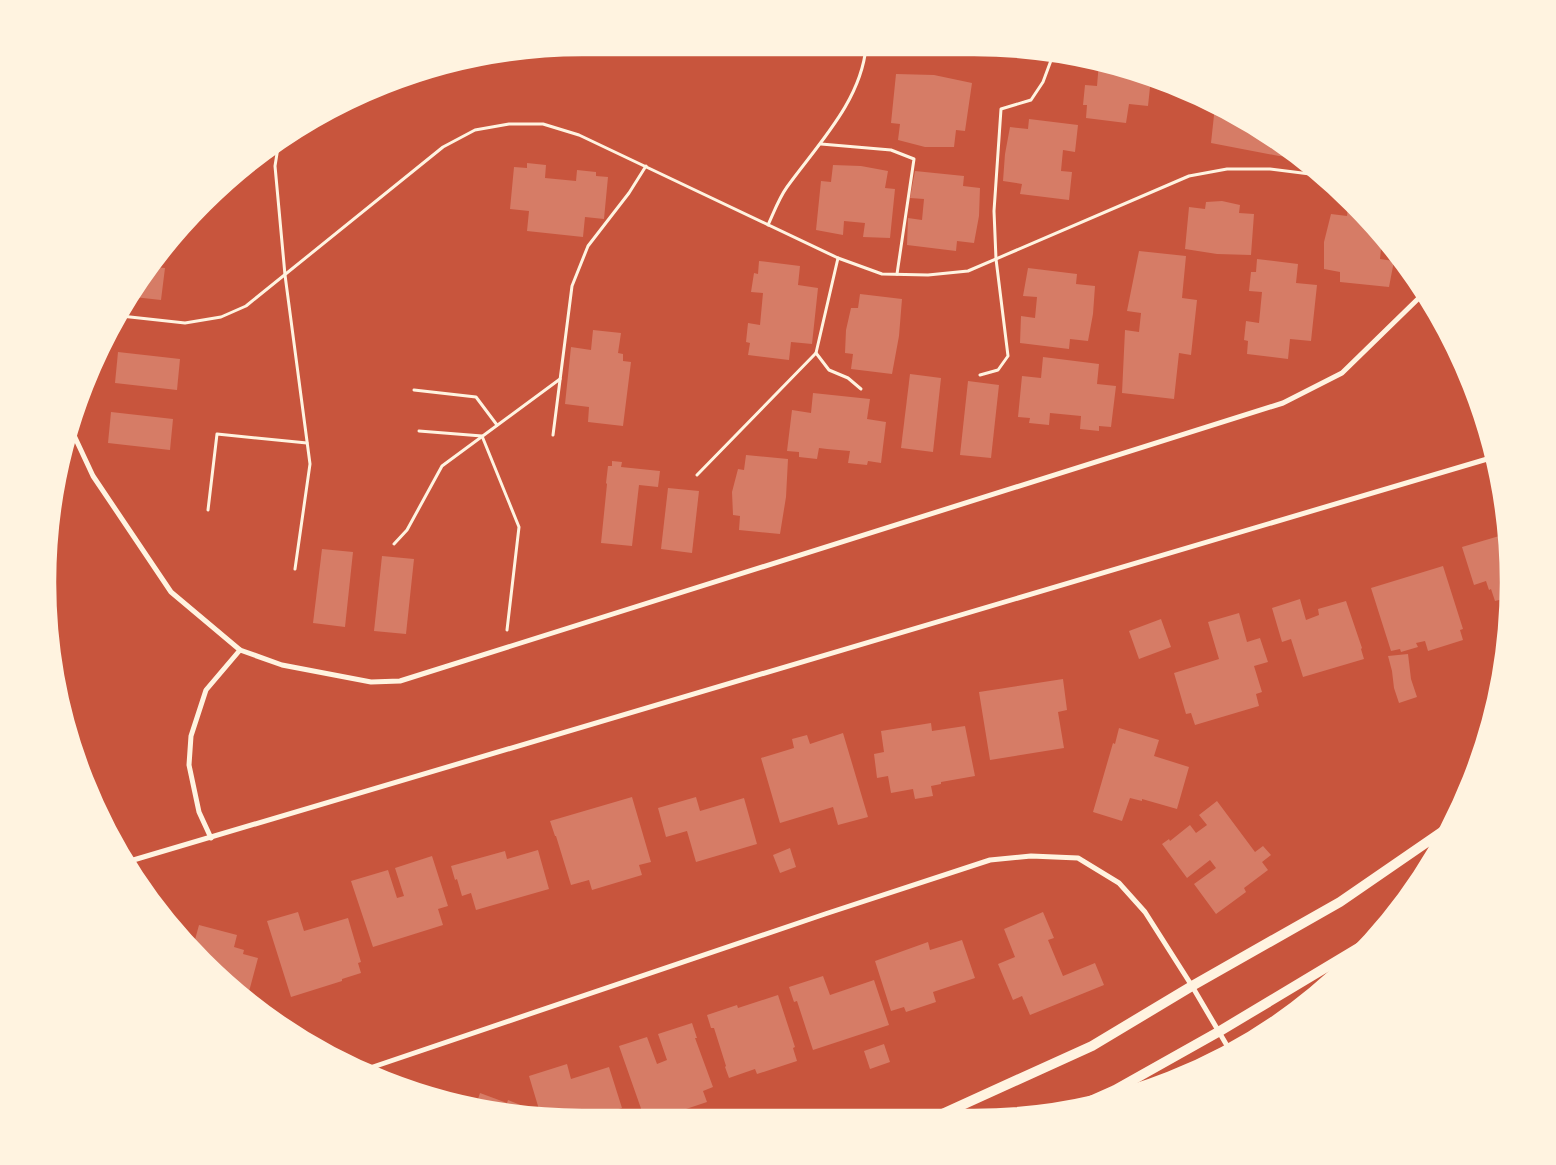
<svg xmlns="http://www.w3.org/2000/svg" width="1556" height="1165" font-family="'Work Sans',sans-serif">
  <style>
    .building { fill: #d67c66 }
    .lines { fill: none; stroke-linecap: round; stroke-linejoin: round }
    .path { stroke: #fff3e0; stroke-width: 3 }
    .minor { stroke: #fff3e0; stroke-width: 5 }
    .secondary { stroke: #fff3e0; stroke-width: 10 }
    .rim { fill: none; stroke: #fff3e0; stroke-width: 2.5 }
  </style>
  <rect width="100%" height="100%" fill="#c8553d"/>
  <g class="building">
    <path d="M1099,62L1112,64L1151,78L1148,106L1129,104L1126,123L1086,118L1087,105H1083L1085,85L1097,86Z"/>
    <path d="M896,74L934,75L972,83L965,131L956,130L954,147H925L898,140L900,124L891,123Z"/>
    <path d="M1215,106L1271,136L1296,157L1279,156L1211,143Z"/>
    <path d="M1029,119L1078,125L1075,152L1063,150L1061,171L1072,172L1069,200L1020,194L1022,184L1003,181L1005,154L1010,127L1028,129Z"/>
    <path d="M527,163L546,165L545,178L576,181L577,170L596,172V176L608,177L604,219L585,217L583,237L527,231L529,211L510,209L514,167L527,168Z"/>
    <path d="M833,165L861,166L888,171L885,188L895,189L890,238L863,237L865,223L844,221L843,235L816,230L821,181L831,182Z"/>
    <path d="M915,171L964,176L963,186L980,188L979,216L974,243L957,241L956,251L907,245L908,218L922,220L924,199L910,198Z"/>
    <path d="M1222,201L1240,205L1239,213L1254,214L1251,255L1217,254L1185,249L1189,207L1205,209L1206,202Z"/>
    <path d="M1348,207H1356L1384,239H1382L1380,259L1394,261L1389,287L1340,282V272L1324,269V242L1331,214L1347,216Z"/>
    <path d="M1139,251L1186,256L1182,298L1197,300L1191,355L1179,353L1174,399L1122,393L1125,330L1139,332L1141,313L1127,311Z"/>
    <path d="M1257,259L1298,264L1296,283L1317,285L1311,341L1290,339L1288,359L1247,354L1248,341L1244,340L1246,321L1259,323L1262,292L1249,291L1251,272H1256Z"/>
    <path d="M759,261L800,266L798,285L818,288L812,344L791,342L789,360L748,355L750,343L746,342L748,323L760,325L763,293L751,292L754,273L758,274Z"/>
    <path d="M154,267L165,268L161,300L134,297Z"/>
    <path d="M1028,268L1077,274L1076,284L1095,286L1093,314L1088,341L1070,339L1069,349L1020,343L1021,316L1035,318L1037,297L1023,296Z"/>
    <path d="M860,294L902,299L899,336L892,374L851,369L853,354L845,353L846,330L851,308H858Z"/>
    <path d="M593,330L621,333L618,353L623,354V361L631,362L623,426L588,422L589,407L565,404L571,347L591,350Z"/>
    <path d="M118,352L180,359L177,390L115,383Z"/>
    <path d="M1043,357L1099,364L1097,384L1116,386L1111,427L1099,426V431L1080,429L1081,416L1050,413L1049,425L1029,423L1030,418L1018,417L1022,376L1041,378Z"/>
    <path d="M910,374L941,378L933,452L901,448Z"/>
    <path d="M968,381L999,385L991,458L960,455Z"/>
    <path d="M813,393L870,399L867,419L886,422L881,463L868,461L867,465L848,463L850,451L827,449L819,448L817,459L799,457V452L787,451L792,410L811,413Z"/>
    <path d="M111,412L173,419L170,450L108,443Z"/>
    <path d="M746,455L788,459L786,497L780,534L739,530L740,516L733,515L732,492L738,469L744,470Z"/>
    <path d="M612,461L622,462L621,467L660,471L658,487L639,485L632,546L601,543L607,484L606,483L608,466H612Z"/>
    <path d="M668,488L699,491L692,553L661,549Z"/>
    <path d="M1506,534L1509,548L1507,598L1495,601L1491,589L1489,590L1486,581L1474,585L1462,547Z"/>
    <path d="M322,549L353,552L345,627L313,623Z"/>
    <path d="M382,556L414,559L406,634L374,631Z"/>
    <path d="M1443,566L1463,629L1460,630L1463,640L1428,651L1425,641L1416,643L1418,647L1401,652L1400,649L1391,651L1371,588Z"/>
    <path d="M1300,599L1306,620L1319,615L1318,609L1346,601L1362,648L1361,649L1364,659L1303,677L1291,639L1282,642L1272,608Z"/>
    <path d="M1239,613L1247,642L1260,638L1268,662L1254,666L1262,692L1256,694L1259,706L1195,725L1191,713L1186,714L1174,673L1219,659L1208,622Z"/>
    <path d="M1161,619L1171,647L1139,659L1129,631Z"/>
    <path d="M1408,654L1411,679L1417,697L1399,703L1394,688L1392,671L1388,656Z"/>
    <path d="M1505,655L1501,673L1496,658Z"/>
    <path d="M1063,679L1067,710L1058,712L1064,748L990,760L979,692Z"/>
    <path d="M931,723L932,731L965,726L975,776L941,782V784L931,786L933,796L915,799L913,789L891,793L888,776L877,778L874,754L884,752L881,731Z"/>
    <path d="M1119,728L1159,740L1154,756L1189,767L1177,809L1142,799V801L1130,798L1122,821L1093,812L1113,743L1115,744Z"/>
    <path d="M843,733L868,817L838,825L833,807L780,823L761,758L794,748L792,739L807,735L810,744Z"/>
    <path d="M632,797L651,862L639,865L642,875L592,890L589,880L571,885L556,836H555L550,821Z"/>
    <path d="M696,797L700,811L744,798L757,844L696,862L687,831L666,837L658,808Z"/>
    <path d="M1217,801L1255,852L1263,846L1271,855L1262,862L1268,870L1244,888L1246,892L1216,914L1194,884L1216,868L1210,860L1187,878L1162,844L1169,839L1170,841L1190,825L1196,833L1207,825L1199,815Z"/>
    <path d="M790,848L796,867L780,873L773,855Z"/>
    <path d="M538,850L549,889L476,910L471,893L462,896L457,879L455,880L451,866L505,851L507,859Z"/>
    <path d="M432,856L448,906L438,909L443,925L373,947L351,881L388,870L397,898L404,896L395,868Z"/>
    <path d="M298,912L304,931L348,918L361,962L358,963L361,973L342,979V981L291,997L267,921Z"/>
    <path d="M1043,912L1054,938L1048,940L1063,976L1095,963L1104,985L1030,1015L1022,996L1013,1000L998,964L1015,957L1004,929Z"/>
    <path d="M199,925L237,935L234,947L244,950L243,954L258,958L247,999L229,986L193,947Z"/>
    <path d="M962,940L975,978L933,992L936,1002L906,1012L904,1007L891,1011L875,961L928,942L930,950Z"/>
    <path d="M823,976L830,995L874,980L889,1025L813,1050L797,1001L794,1002L789,987Z"/>
    <path d="M778,995L795,1047L793,1048L797,1061L757,1074L755,1069L729,1078L725,1067L726,1066L714,1028H711L707,1015L737,1005L738,1008Z"/>
    <path d="M692,1023L697,1038H695L713,1087L703,1091L707,1102L686,1109L688,1116L686,1117H644L619,1046L647,1037L657,1064L667,1060L658,1034Z"/>
    <path d="M884,1044L890,1062L870,1069L864,1051Z"/>
    <path d="M567,1064L571,1079L609,1067L622,1108L593,1117L541,1116L529,1076Z"/>
    <path d="M480,1093L507,1103L508,1100L533,1110L532,1114L473,1103L475,1098L478,1099Z"/>
  </g>
  <g class="lines">
    <g class="path">
      <path d="M279,141L275,166L285,275L310,464L295,569"/>
      <path d="M821,144L891,150L914,159L897,274"/>
      <path d="M768,225C774,212 779,198 787,187C818,144 861,101 866,47"/>
      <path d="M121,316L185,323L221,317L246,306L443,147L475,130L509,124H543L579,135L838,258L882,274L928,275L968,271L1189,176L1227,169H1270L1318,175"/>
      <path d="M816,353L829,370L848,378L861,389"/>
      <path d="M980,375L998,370L1008,356L996,259L994,211L1001,109L1031,100L1043,82L1053,55"/>
      <path d="M414,390L476,397L497,425"/>
      <path d="M419,431L482,436L519,527L507,630"/>
      <path d="M553,435L572,286L588,246L629,193L646,166"/>
      <path d="M697,475L816,353L838,258"/>
      <path d="M208,510L217,434L307,443"/>
      <path d="M394,544L407,530L442,466L560,379"/>
    </g>
    <g class="minor">
      <path d="M72,431L93,476L171,592L240,650L282,665L371,682L400,681L1283,403L1342,373L1423,294"/>
      <path d="M211,838L199,812L189,765L191,736L206,690L240,650"/>
      <path d="M130,861L1494,457"/>
      <path d="M364,1070L825,914L990,860L1031,856L1078,858L1119,883L1145,912L1192,986L1229,1049"/>
    </g>
    <g class="secondary">
      <path d="M1088,1102L1115,1090L1220,1031L1375,938"/>
      <path d="M940,1115L1092,1046L1192,986L1340,902L1449,827"/>
    </g>
  </g>
  <path d="M0 0H1556V1165H0ZM582 55H974A527 527 0 0 1 1501 582V583A527 527 0 0 1 974 1110H582A527 527 0 0 1 55 583V582A527 527 0 0 1 582 55Z" fill="#fff3e0" fill-rule="evenodd"/>
  <path class="rim" d="M582 55H974A527 527 0 0 1 1501 582V583A527 527 0 0 1 974 1110H582A527 527 0 0 1 55 583V582A527 527 0 0 1 582 55Z"/>
</svg>
